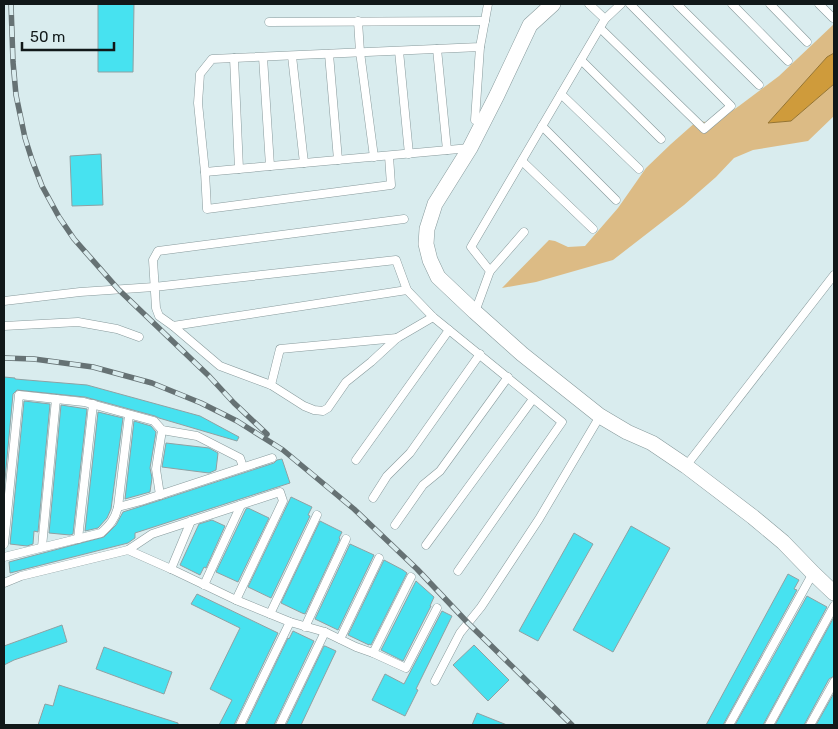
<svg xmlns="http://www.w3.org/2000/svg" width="838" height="729" font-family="Rubik,sans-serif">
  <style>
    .green { fill: #dcbb85 }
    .water { fill: #cf9b3b; stroke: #967431 }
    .building { fill: #47e2f0; stroke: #8fa1a3 }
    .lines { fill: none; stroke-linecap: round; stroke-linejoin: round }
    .service-casing { stroke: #889a9c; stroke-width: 9 }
    .minor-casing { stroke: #889a9c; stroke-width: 16 }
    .service { stroke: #fff; stroke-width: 8 }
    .minor { stroke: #fff; stroke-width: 15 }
    .rail-casing { stroke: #667274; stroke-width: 5.5 }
    .rail { stroke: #d9ecee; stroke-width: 4; stroke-dasharray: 11; stroke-linecap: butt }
  </style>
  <rect width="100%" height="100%" fill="#d9ecee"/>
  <path class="green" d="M834,24V53L827,57L768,123L791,121L834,84V116L808,141L753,150L734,158L716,177L684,205L613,260L536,282L502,288L549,240L555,241L568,247L585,246L618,208L646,168L671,144L697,121L715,123L739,106L779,76Z"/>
  <path class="water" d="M834,53V84L791,121L768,123L827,57Z"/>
  <g class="building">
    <path d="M98,4H134L133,72H98Z"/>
    <path d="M101,154L103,205L72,206L70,156Z"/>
    <path d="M4,377L15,378V379L87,385L200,416L239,437L237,441L159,418L155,416L85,397L17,390L13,394L4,490Z"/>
    <path d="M24,401L50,404L38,532L34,531L33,544L27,546L10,544Z"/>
    <path d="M61,405L87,409L73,534L70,535L49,533Z"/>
    <path d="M98,412L123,418L111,509L107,518L98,528L85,531Z"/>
    <path d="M134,421L151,426L156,432L150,468L152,478L150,492L125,499Z"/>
    <path d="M166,443L209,448L218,453L216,470L209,473L162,467Z"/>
    <path d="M282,459L290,483L135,533V538L128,543L10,573L9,562L104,537L116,525L123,512L161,500L274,463L277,460Z"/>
    <path d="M291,497L312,507L308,515L310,516L271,598L248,587Z"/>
    <path d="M248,508L269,518L238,582L216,572L246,509Z"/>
    <path d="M212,520L225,526L206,568L204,567L200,575L180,565L199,524Z"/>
    <path d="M320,521L342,532L339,538L340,539L305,614L302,613L281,603Z"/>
    <path d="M631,526L670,548L613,652L573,630Z"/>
    <path d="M574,533L593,544L538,641L519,631Z"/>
    <path d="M350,544L374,555L338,630L315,619Z"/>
    <path d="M384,560L403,570L407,573L371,645L369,644V645L348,635Z"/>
    <path d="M788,574L799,580L794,589L797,590L723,725H706Z"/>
    <path d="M416,581L434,597L430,606H431L403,661L381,650Z"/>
    <path d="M197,594L278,633L234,725H219L232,700L210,689L240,628L191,604Z"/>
    <path d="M807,596L827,607L763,725H735Z"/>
    <path d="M442,611L452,616L416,689L418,690L405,716L372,700L385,674L404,684Z"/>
    <path d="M834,617V676L829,679L804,725H775Z"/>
    <path d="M62,625L67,642L14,660L4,665V646Z"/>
    <path d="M293,631L314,641L274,725H246L288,638L289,639Z"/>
    <path d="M474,645L509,680L488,701L453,665Z"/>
    <path d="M324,646H325L336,651L301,725H286Z"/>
    <path d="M104,647L172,672L164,694L96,669Z"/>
    <path d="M59,685L178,723V725H38L45,704L53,706Z"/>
    <path d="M834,693V725H816Z"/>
    <path d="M477,713L507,725H472Z"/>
  </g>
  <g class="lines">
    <defs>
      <g id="service">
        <path d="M589,4L605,19L621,4"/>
        <path d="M677,4L759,85"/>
        <path d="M732,4L788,61"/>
        <path d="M770,4L807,42"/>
        <path d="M819,4L833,18L834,17"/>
        <path d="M358,21L360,52L374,157"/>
        <path d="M269,22L485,21"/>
        <path d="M600,28L704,129L731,106L630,4"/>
        <path d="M437,49L447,150"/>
        <path d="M399,51L409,154"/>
        <path d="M329,54L338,160"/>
        <path d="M292,56L304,163"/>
        <path d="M263,57L270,166"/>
        <path d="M234,58L239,169"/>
        <path d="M581,60L661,139"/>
        <path d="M561,94L639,169"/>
        <path d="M475,120L480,47"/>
        <path d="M542,126L616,200"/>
        <path d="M470,148L205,172L198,103L200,74L212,59L480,47L488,4"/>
        <path d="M522,161L593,229"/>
        <path d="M205,172L207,209L391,185L389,156"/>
        <path d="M404,219L158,251L153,260L156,308L159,316L173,326L407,290"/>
        <path d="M490,271L524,232"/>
        <path d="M4,301L80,292L154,287L396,260L407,290L433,317L562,422L458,571"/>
        <path d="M475,312L490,271L471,247L605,19"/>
        <path d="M4,326L78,322L117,329L139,337"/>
        <path d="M173,326L220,366L271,385L304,406L314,410L323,411L328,408L346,382L371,362L397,338L433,317"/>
        <path d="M271,385L280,349L397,338"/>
        <path d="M356,460L449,330"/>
        <path d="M686,466L834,275"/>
        <path d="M160,495L156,469L162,430"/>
        <path d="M373,498L387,476L410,453L480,354"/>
        <path d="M118,507L129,415"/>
        <path d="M395,525L423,485L440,471L508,377"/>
        <path d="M78,539L93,404"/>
        <path d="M4,544L19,395L84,402L154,421L162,430L197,436L240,458L243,467"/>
        <path d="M426,545L533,399"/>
        <path d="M42,547L56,399"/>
        <path d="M128,550L152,534L280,492L283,501L236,600"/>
        <path d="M4,557L101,533C110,525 115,519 118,507L141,501L272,458"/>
        <path d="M171,569L191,521"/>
        <path d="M4,583L21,576L128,550L171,569L236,600L290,622L325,632L356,647L373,653L406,668L437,608"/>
        <path d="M204,585L241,505"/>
        <path d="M270,614L317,515"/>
        <path d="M305,627L346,539"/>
        <path d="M340,639L379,558"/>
        <path d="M373,653L411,577"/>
        <path d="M435,681L460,633L481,607L539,519L600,416"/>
        <path d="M240,725L290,622"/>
        <path d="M280,725L325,632"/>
        <path d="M729,725L813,573"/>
        <path d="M769,725L834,606"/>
        <path d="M810,725L834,682"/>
      </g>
      <path id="minor" d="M553,4L530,25L497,95L470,148L435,204L427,229L426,244L430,260L438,277L475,312L522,354L600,416L627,432L652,443L686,466L753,517L783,542L813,573L834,593"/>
    </defs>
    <use href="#service" class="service-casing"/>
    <use href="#minor" class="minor-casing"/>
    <use href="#service" class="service"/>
    <use href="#minor" class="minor"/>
    <defs>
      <g id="rail">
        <path d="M11,4L13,62L16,95L25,138L32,160L42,186L59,217L74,239L119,290L209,376L234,403L267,434"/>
        <path d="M4,358L34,359L93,367L152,383L201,403L237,421L283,450L354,509L417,569L468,623L572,725"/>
      </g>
    </defs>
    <use href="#rail" class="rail-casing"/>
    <use href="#rail" class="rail"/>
  </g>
  <rect width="838" height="729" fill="none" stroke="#111819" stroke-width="10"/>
  <path d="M22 42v8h92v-8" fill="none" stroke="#111819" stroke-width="2.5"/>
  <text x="30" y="42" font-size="15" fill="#111819" stroke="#d9ecee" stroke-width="4" paint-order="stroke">50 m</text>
</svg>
